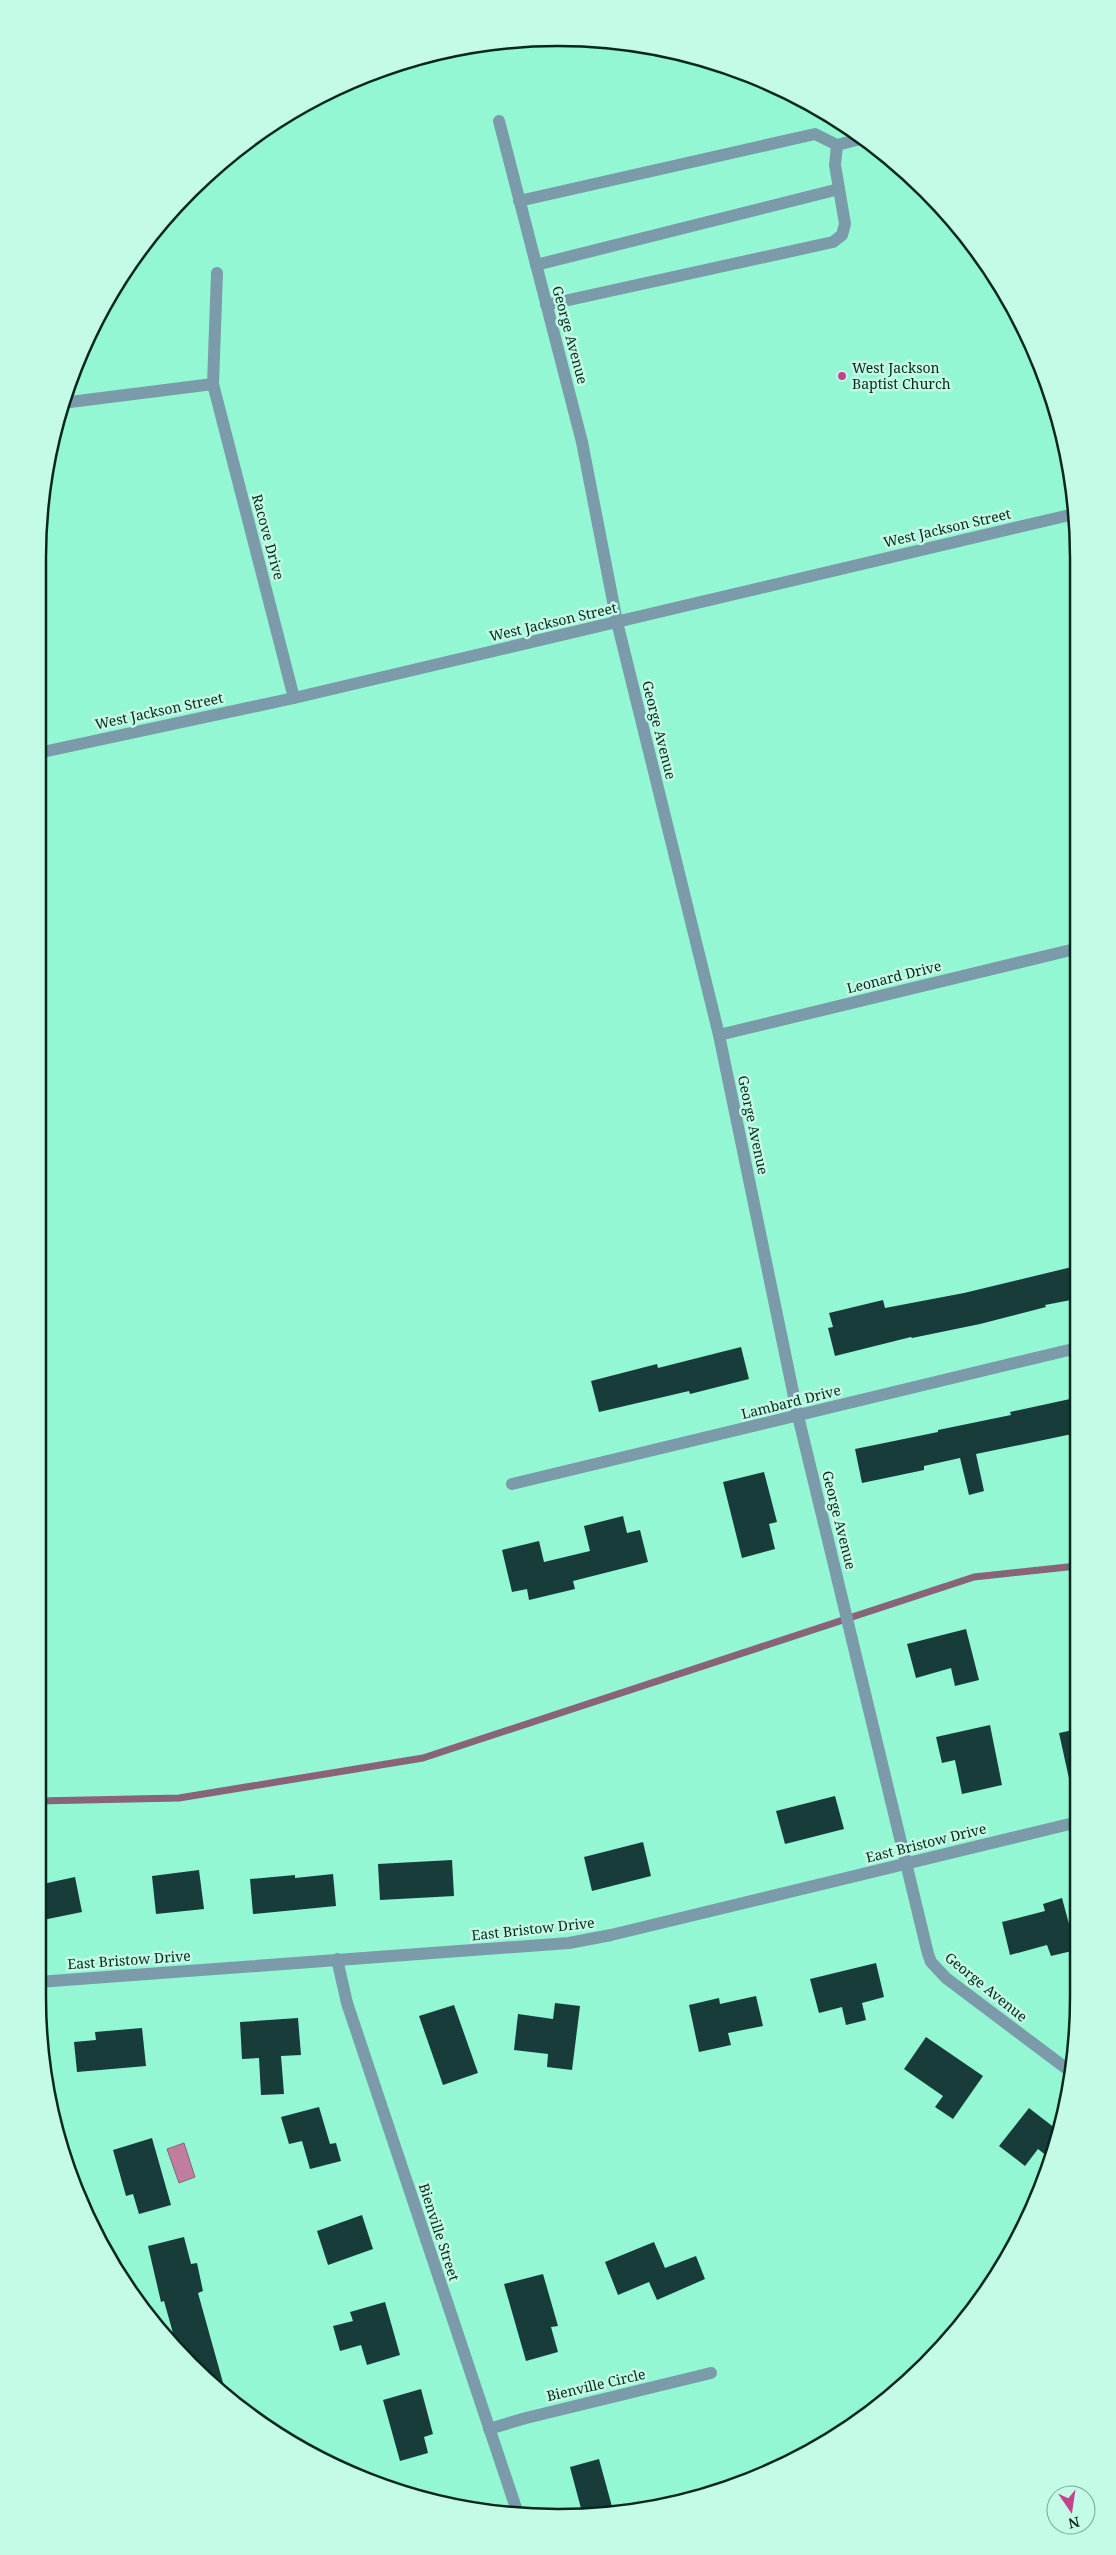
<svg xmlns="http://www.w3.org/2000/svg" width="1116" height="2555" font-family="'Noto Serif',serif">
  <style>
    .water { fill: #c17d9e; stroke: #896377 }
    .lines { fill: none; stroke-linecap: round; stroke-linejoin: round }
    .stream { stroke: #896377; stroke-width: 7 }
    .building { fill: #173c3a }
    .minor { stroke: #7b9aaa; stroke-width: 12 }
    .poi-dot { fill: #c5438b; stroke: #c3fbe6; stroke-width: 2 }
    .labels { text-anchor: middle; stroke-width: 5; stroke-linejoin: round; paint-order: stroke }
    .street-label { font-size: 14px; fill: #06271d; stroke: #c3fbe6 }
    .poi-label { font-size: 14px; fill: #06271d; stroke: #c3fbe6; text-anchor: start }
    .rim { fill: none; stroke: #06271d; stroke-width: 2.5 }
  </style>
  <rect width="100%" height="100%" fill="#94f7d4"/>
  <path class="water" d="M184,2143L195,2177L179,2183L167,2149Z"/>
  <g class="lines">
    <path class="stream" d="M38,1801L179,1798L423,1758L974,1577L1077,1566"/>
  </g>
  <g class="building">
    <path d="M1076,1266V1299L1045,1305L1046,1307L980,1324L912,1338L911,1337L835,1356L828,1328L833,1327L829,1313L883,1300L885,1308L964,1293Z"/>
    <path d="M741,1347L749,1379L690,1394L689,1391L599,1412L591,1381L657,1364L658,1368Z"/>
    <path d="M1070,1399L1077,1433L976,1454L984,1491L969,1495L960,1458L924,1466V1470L862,1483L855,1449L938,1432V1430L1011,1415L1010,1412Z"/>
    <path d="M764,1472L777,1522L769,1524L775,1549L742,1558L723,1482Z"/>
    <path d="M623,1516L627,1533L640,1530L648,1562L573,1581L575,1589L529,1600L527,1589L512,1592L502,1550L539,1541L544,1562L590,1551L584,1526Z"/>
    <path d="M966,1629L979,1680L955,1686L951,1668L916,1678L907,1644Z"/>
    <path d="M990,1725L1002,1785L962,1794L955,1760L942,1763L936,1737Z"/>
    <path d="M1078,1729V1782L1070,1783L1059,1733Z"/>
    <path d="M835,1796L844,1829L785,1844L776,1811Z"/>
    <path d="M643,1842L651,1876L592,1891L584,1857Z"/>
    <path d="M452,1860L454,1896L380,1900L378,1864Z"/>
    <path d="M199,1870L204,1909L156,1914L152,1876Z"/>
    <path d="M333,1874L336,1906L253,1914L250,1879L295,1875V1878Z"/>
    <path d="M75,1877L82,1912L38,1921V1885Z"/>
    <path d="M1062,1898L1076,1950L1051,1956L1047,1945L1010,1955L1002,1922L1045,1911L1043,1904Z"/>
    <path d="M876,1963L884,1997L862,2003L866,2020L846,2025L842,2007L819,2013L810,1979Z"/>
    <path d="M756,1996L763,2026L728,2033L731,2045L699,2052L689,2005L719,1998L720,2004Z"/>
    <path d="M555,2003L580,2006L572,2070L547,2067L548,2054L514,2050L518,2014L553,2019Z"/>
    <path d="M454,2005L478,2073L443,2085L419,2016Z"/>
    <path d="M298,2018L301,2055L281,2056L284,2094L261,2095L259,2058L242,2059L240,2022Z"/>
    <path d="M142,2028L146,2066L77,2072L74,2042L96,2040L95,2032Z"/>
    <path d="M926,2037L983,2076L953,2119L935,2107L943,2096L904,2069Z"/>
    <path d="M319,2107L330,2144L336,2143L341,2161L310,2169L302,2141L289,2144L281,2117Z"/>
    <path d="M1029,2108L1060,2132L1052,2160L1038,2149L1025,2166L999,2146Z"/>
    <path d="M152,2138L171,2205L139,2214L133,2194L126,2196L113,2150Z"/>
    <path d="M362,2215L373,2249L328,2265L317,2231Z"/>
    <path d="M184,2237L191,2264L197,2263L203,2291L198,2293L227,2397L215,2389L178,2351L164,2301L161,2302L148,2246Z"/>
    <path d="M654,2242L665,2268L696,2256L705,2279L657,2300L649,2282L618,2295L605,2262Z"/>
    <path d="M543,2274L558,2326L551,2327L558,2352L526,2361L504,2284Z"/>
    <path d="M385,2302L400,2355L367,2365L361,2345L340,2351L333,2326L353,2321L350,2312Z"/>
    <path d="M421,2389L433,2434L424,2437L428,2453L400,2461L383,2400Z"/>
    <path d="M599,2459L614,2514L583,2516L570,2467Z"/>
  </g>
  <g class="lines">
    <g class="minor">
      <path d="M499,121L582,442L617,622L719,1035L798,1416L928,1954L931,1962L946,1978L1071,2072"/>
      <path d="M519,201L815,134L837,145L864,138"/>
      <path d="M536,265L839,189"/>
      <path d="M217,273L213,384L294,698"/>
      <path d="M546,305L833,242L842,235L845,224L835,165L837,145"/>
      <path d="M62,403L213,384"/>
      <path d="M38,753L294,698L1074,514"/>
      <path d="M719,1035L1075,949"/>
      <path d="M512,1484L1077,1348"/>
      <path d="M337,1959L347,2003L518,2514"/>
      <path d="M38,1982L569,1943L611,1935L1078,1822"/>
      <path d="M489,2429L526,2418L711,2373"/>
    </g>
  </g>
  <circle class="poi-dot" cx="842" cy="376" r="5"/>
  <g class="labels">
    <g class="street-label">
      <text transform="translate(570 335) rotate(75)" y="5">George Avenue</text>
      <text transform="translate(947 528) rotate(-13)" y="5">West Jackson Street</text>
      <text transform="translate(268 537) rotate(75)" y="5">Racove Drive</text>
      <text transform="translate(553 622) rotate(-13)" y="5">West Jackson Street</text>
      <text transform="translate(159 711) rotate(-12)" y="5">West Jackson Street</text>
      <text transform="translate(659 730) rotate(76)" y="5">George Avenue</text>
      <text transform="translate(894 977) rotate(-14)" y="5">Leonard Drive</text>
      <text transform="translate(753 1125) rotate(78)" y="5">George Avenue</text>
      <text transform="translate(791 1402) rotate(-14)" y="5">Lambard Drive</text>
      <text transform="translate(839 1520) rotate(76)" y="5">George Avenue</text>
      <text transform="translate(926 1843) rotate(-14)" y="5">East Bristow Drive</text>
      <text transform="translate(533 1929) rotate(-6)" y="5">East Bristow Drive</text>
      <text transform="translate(129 1960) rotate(-4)" y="5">East Bristow Drive</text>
      <text transform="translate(986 1987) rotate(39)" y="5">George Avenue</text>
      <text transform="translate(439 2232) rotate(72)" y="5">Bienville Street</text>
      <text transform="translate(596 2385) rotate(-13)" y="5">Bienville Circle</text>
    </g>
    <g class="poi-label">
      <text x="852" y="373">West Jackson<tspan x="852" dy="16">Baptist Church</tspan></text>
    </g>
  </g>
  <path d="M0 0H1116V2555H0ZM558 46H558A512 512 0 0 1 1070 558V1997A512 512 0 0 1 558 2509H558A512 512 0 0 1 46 1997V558A512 512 0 0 1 558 46Z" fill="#c3fbe6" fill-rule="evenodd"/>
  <path class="rim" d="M558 46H558A512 512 0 0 1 1070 558V1997A512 512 0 0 1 558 2509H558A512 512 0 0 1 46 1997V558A512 512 0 0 1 558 46Z"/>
  <g transform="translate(1071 2510) rotate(167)"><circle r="24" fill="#c3fbe6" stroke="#77a696"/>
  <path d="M0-4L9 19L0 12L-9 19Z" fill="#c5438b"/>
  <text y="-8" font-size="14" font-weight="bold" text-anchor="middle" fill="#06271d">N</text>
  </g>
</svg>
